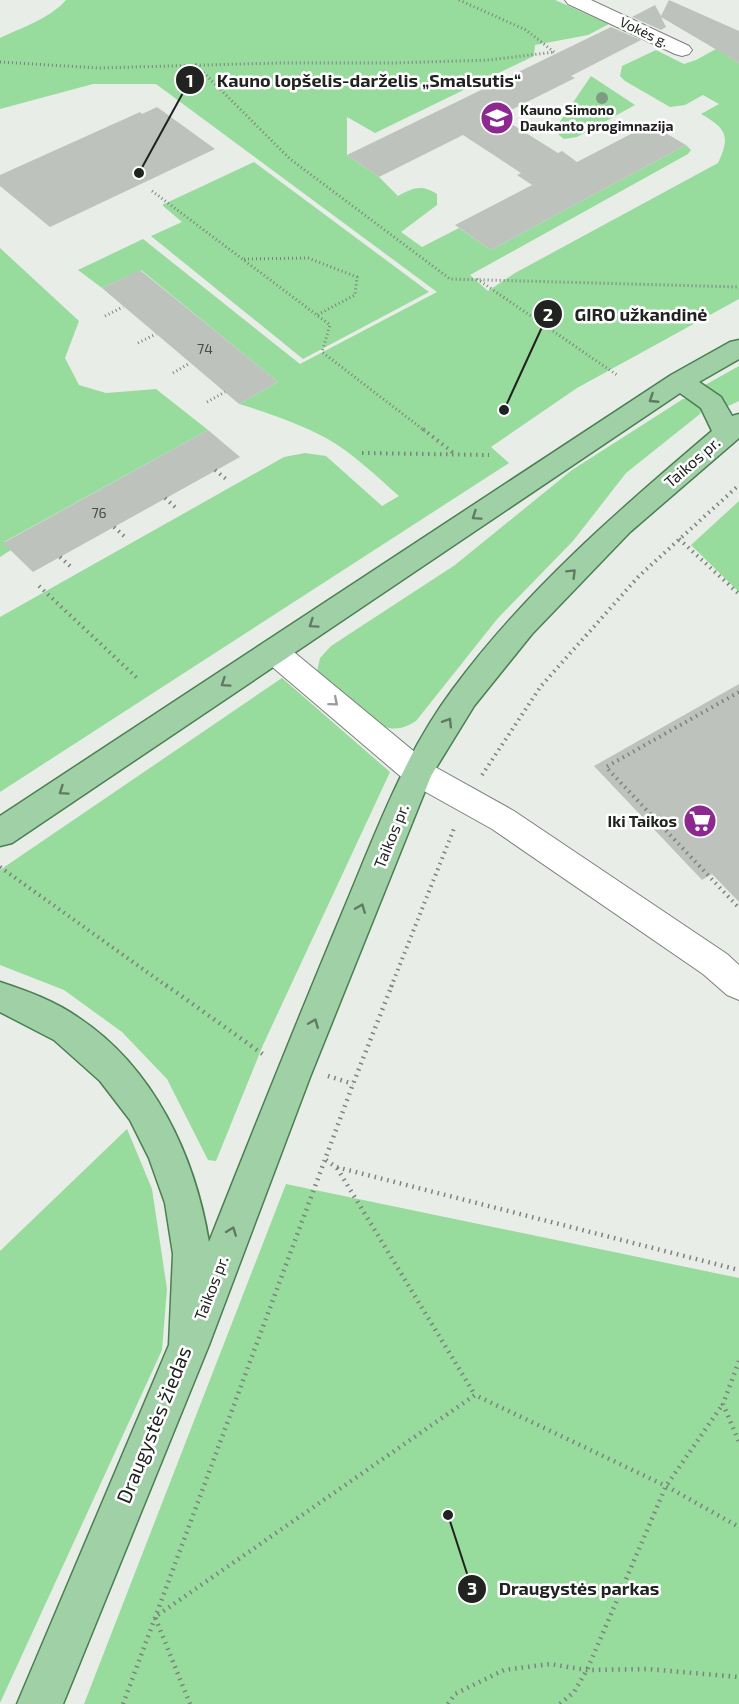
<svg xmlns="http://www.w3.org/2000/svg" width="739" height="1704" font-family="'Exo 2',sans-serif">
  <style>
    .green { fill: #97db9d }
    .building { fill: #bdc2bd }
    .lines { fill: none; stroke-linecap: round; stroke-linejoin: round }
    .minor-casing { stroke: #7b7f7b; stroke-width: 2 }
    .primary-casing { stroke: #4b7f51; stroke-width: 3 }
    .path-far2 { stroke: #7e827e; stroke-width: 3; stroke-dasharray: 1 3; stroke-linecap: butt }
    .path-far1 { stroke: #7e827e; stroke-width: 4; stroke-dasharray: 1.5 4.5; stroke-linecap: butt }
    .path { stroke: #7e827e; stroke-width: 4.5; stroke-dasharray: 1.5 5; stroke-linecap: butt }
    .minor { fill: #fff; fill-rule: evenodd }
    .primary { fill: #a0d0a6; fill-rule: evenodd }
    .tree { fill: #7c9d81 }
    .oneway { stroke: #607a64 }
    .oneway2 { stroke: #9b9c9b }
    .labels { text-anchor: middle; stroke-width: 5; stroke-linejoin: round; paint-order: stroke }
    .far-street-label { font-size: 14px; fill: #212321; stroke: #fff }
    .far-poi-label { font-size: 14px; font-weight: bold; fill: #212321; stroke: #fff; text-anchor: start }
    .number-label { font-size: 14px; fill: #484b48 }
    .street-label { font-size: 16px; fill: #212321; stroke: #fff }
    .poi-label { font-size: 16px; font-weight: bold; fill: #212321; stroke: #fff; text-anchor: end }
    .near-street-label { font-size: 20px; fill: #212321; stroke: #fff }
    .leader { fill: none; stroke: #212321; stroke-width: 2 }
    .callout-dot { fill: #212321; stroke: #fff; stroke-width: 2 }
    .mark-label { font-size: 18px; text-anchor: middle; font-weight: bold; fill: #fff }
    .callout-label { font-size: 18px; text-anchor: middle; font-weight: bold; fill: #212321; stroke: #fff; stroke-width: 5; stroke-linejoin: round; paint-order: stroke }
  </style>
  <rect width="100%" height="100%" fill="#e8ede8"/>
  <g class="green">
    <path d="M66,0H555L609,24L588,35L535,45L534,56L375,133L347,117V155L379,177L398,196C413,188 421,184 437,194V205L401,232L422,247L459,228L491,250L686,145L691,150L688,154L470,275L488,291L515,273L718,163C731,136 726,128 701,114L719,104L703,95L685,105L670,107L625,81L620,76L622,66L656,50L684,64L696,60L716,49L739,63V299L577,388L491,447L509,463L0,792V617L284,457L305,453L326,456L382,506L399,496C376,476 353,453 326,438C298,423 269,413 239,404L278,382L141,270L102,288L78,270L143,239L300,364L437,292L156,84H93L0,109V38C23,27 49,19 66,0Z"/>
    <path d="M591,76L635,105L577,137L564,139L559,135L557,126Z"/>
    <path d="M254,162L429,292L303,359L151,236L182,222L162,205Z"/>
    <path d="M0,248L79,321L65,358L79,385L106,393L156,389L208,430L4,542L11,550L0,557Z"/>
    <path d="M739,366V401L726,407L717,394L705,385Z"/>
    <path d="M683,399H693L703,406L700,414L626,473L573,541L498,618L416,721C408,726 399,730 389,728C371,724 332,684 317,671L320,658L331,646L455,565L572,470Z"/>
    <path d="M739,501V592L691,545Z"/>
    <path d="M282,678L390,772L263,1045L216,1161L208,1160L167,1079L122,1032L64,990L0,965V870Z"/>
    <path d="M127,1129L152,1189L167,1289L162,1350L0,1703V1251Z"/>
    <path d="M286,1184L739,1278V1704H84Z"/>
  </g>
  <g class="building">
    <path d="M669,0L739,31V63L661,17L666,27L661,30L632,17L655,5L661,16Z"/>
    <path d="M611,27L641,40L571,76L575,78L499,116L558,153L562,151L577,162L650,124L686,145L491,250L455,225L532,185L517,175L521,173L463,135L379,177L347,155Z"/>
    <path d="M157,107L215,149L50,227L0,186V175L140,112L142,114Z"/>
    <path d="M140,270L208,325L278,382L239,404L102,288Z"/>
    <path d="M208,430L240,457L33,572L3,543Z"/>
    <path d="M739,684V902L712,874L702,880L594,766Z"/>
  </g>
  <g class="lines">
    <defs>
      <g id="minor">
        <path d="M565,0H591L689,46L692,50L689,54L682,56L675,54L568,4Z"/>
        <path d="M273,640L283,643L428,763L514,811L727,954L739,965V1000L727,995L703,974L492,829L406,781L263,659L259,651L263,643Z"/>
      </g>
      <path id="primary" d="M739,340V359L699,382L721,397L732,416L739,414V438L630,532L532,634L474,706L431,776L310,1077L209,1345L63,1704H17L169,1345L173,1254L165,1203L149,1158L130,1120L100,1081L54,1040L0,1012V982C27,991 55,1001 79,1018C154,1068 195,1156 209,1242C253,1131 297,1021 343,911C375,835 403,756 453,689C526,590 619,510 712,431L701,408L680,393L12,843L0,846V816L671,375L730,342Z"/>
    </defs>
    <use href="#minor" class="minor-casing"/>
    <use href="#primary" class="primary-casing"/>
    <g class="path-far2">
      <path d="M459,0L526,30L554,52"/>
      <path d="M0,62L99,68L278,63H392L489,60L555,52"/>
      <path d="M195,64L290,159L450,279L739,287"/>
      <path d="M152,191L330,325L322,352L425,431"/>
      <path d="M244,259L308,258L357,277L355,295L317,315"/>
      <path d="M477,279L617,375"/>
      <path d="M105,316L123,307"/>
      <path d="M138,343L156,334"/>
      <path d="M173,373L190,363"/>
      <path d="M207,402L225,392"/>
    </g>
    <g class="path-far1">
      <path d="M423,429L456,455"/>
      <path d="M362,453L489,455"/>
      <path d="M215,470L226,479"/>
      <path d="M165,498L176,508"/>
      <path d="M114,527L125,537"/>
      <path d="M679,539L739,594"/>
      <path d="M60,557L71,567"/>
      <path d="M39,586L137,678"/>
      <path d="M739,692L606,767L739,908"/>
      <path d="M482,775L541,686L639,576L739,485"/>
      <path d="M0,867L168,987"/>
      <path d="M391,987L455,826"/>
    </g>
    <g class="path">
      <path d="M166,985L264,1055"/>
      <path d="M328,1076L353,1084"/>
      <path d="M326,1160L336,1167L739,1270"/>
      <path d="M337,1168L475,1395"/>
      <path d="M739,1361L723,1404L739,1442"/>
      <path d="M123,1704L353,1084L392,985"/>
      <path d="M190,1704L155,1617L475,1395L666,1486L739,1527"/>
      <path d="M448,1704L455,1694L504,1670L550,1664L587,1670L648,1669L739,1677"/>
      <path d="M560,1704L574,1692L587,1670L666,1486L723,1404"/>
    </g>
    <use href="#minor" class="minor"/>
    <use href="#primary" class="primary"/>
  </g>
  <circle class="tree" cx="602" cy="98" r="6"/>
  <defs><path id="oneway-chevron" d="M-2-3.5L2.5 0L-2 3.5" fill="none" stroke-width="1.6" stroke-linecap="round" stroke-linejoin="round" transform="scale(1.5)"/></defs>
  <g class="oneway">
    <use href="#oneway-chevron" transform="translate(653 399) rotate(147)"/>
    <use href="#oneway-chevron" transform="translate(476 516) rotate(146)"/>
    <use href="#oneway-chevron" transform="translate(572 573) rotate(-45)"/>
    <use href="#oneway-chevron" transform="translate(313 624) rotate(146)"/>
    <use href="#oneway-chevron" transform="translate(225 683) rotate(146)"/>
    <use href="#oneway-chevron" transform="translate(448 722) rotate(-58)"/>
    <use href="#oneway-chevron" transform="translate(63 791) rotate(146)"/>
    <use href="#oneway-chevron" transform="translate(361 908) rotate(-68)"/>
    <use href="#oneway-chevron" transform="translate(314 1023) rotate(-68)"/>
    <use href="#oneway-chevron" transform="translate(232 1231) rotate(-69)"/>
  </g>
  <use class="oneway2" href="#oneway-chevron" transform="translate(334 702) rotate(40)"/>
  <defs>
    <symbol id="school-disc" viewBox="-11 -11 22 22"><circle r="9.5" fill="#8c288f" stroke="#fff"/><path d="M0-5L7-2L0 1L-7-2ZM-4 1L0 2.5L4 1V4Q0 6-4 4Z" fill="#fff"/></symbol>
    <symbol id="supermarket-disc" viewBox="-11 -11 22 22"><circle r="9.5" fill="#8c288f" stroke="#fff"/><path d="M-6-5.5h2.5l.6 2H6L4.5 2H-2.5L-4.4-4H-6ZM-1.5 3.2a1.3 1.3 0 1 0 .1 0ZM3 3.2a1.3 1.3 0 1 0 .1 0Z" fill="#fff"/></symbol>
  </defs>
  <g fill-rule="evenodd">
    <use href="#school-disc" x="478" y="99" width="38" height="38"/>
    <use href="#supermarket-disc" x="681" y="802" width="38" height="38"/>
  </g>
  <g class="labels">
    <g class="far-street-label">
      <text transform="translate(644 32) rotate(25)" y="5">Vokės g.</text>
    </g>
    <g class="far-poi-label">
      <text x="520" y="115">Kauno Simono<tspan x="520" dy="16">Daukanto progimnazija</tspan></text>
    </g>
    <g class="number-label">
      <text x="205" y="354">74</text>
      <text x="99" y="518">76</text>
    </g>
    <g class="street-label">
      <text transform="translate(692 462) rotate(-41)" y="6">Taikos pr.</text>
      <text transform="translate(391 836) rotate(-68)" y="6">Taikos pr.</text>
      <text transform="translate(211 1288) rotate(-69)" y="6">Taikos pr.</text>
    </g>
    <g class="poi-label">
      <text x="677" y="827">Iki Taikos</text>
    </g>
    <g class="near-street-label">
      <text transform="translate(154 1425) rotate(-68)" y="7">Draugystės žiedas</text>
    </g>
  </g>
  <path class="leader" d="M139 173L190 80M504 410L548 314M448 1515L472 1589"/>
  <g class="callout-dot">
    <circle cx="139" cy="173" r="6"/>
    <circle cx="504" cy="410" r="6"/>
    <circle cx="448" cy="1515" r="6"/>
    <circle cx="190" cy="80" r="15"/>
    <circle cx="548" cy="314" r="15"/>
    <circle cx="472" cy="1589" r="15"/>
  </g>
  <g class="mark-label">
    <text x="190" y="87">1</text>
    <text x="548" y="321">2</text>
    <text x="472" y="1595">3</text>
  </g>
  <g class="callout-label">
    <text x="369" y="87">Kauno lopšelis-darželis „Smalsutis“</text>
    <text x="641" y="321">GIRO užkandinė</text>
    <text x="579" y="1595">Draugystės parkas</text>
  </g>
</svg>
